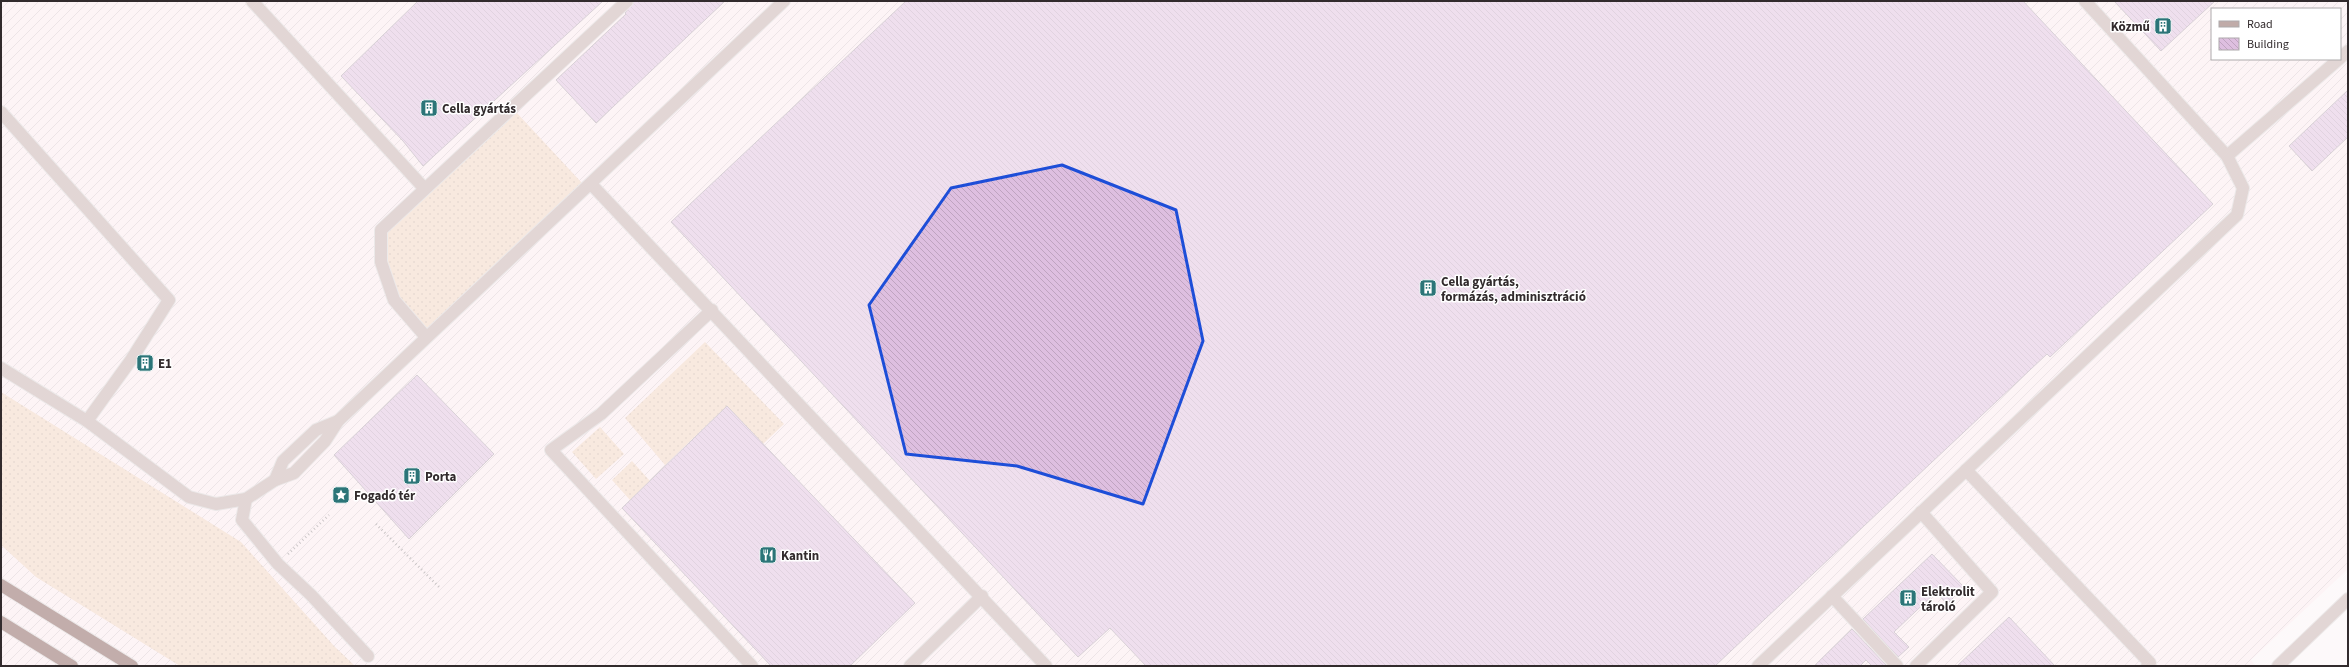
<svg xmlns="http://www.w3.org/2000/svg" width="2349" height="667" font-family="'Source Sans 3',sans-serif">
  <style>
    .industrial { fill: url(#industrial-furrows); fill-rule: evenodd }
    .grass { fill: url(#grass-dots) }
    .building { fill: url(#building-back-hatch); stroke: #aba0ac }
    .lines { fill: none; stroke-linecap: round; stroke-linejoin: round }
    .minor-casing { stroke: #d8d4d5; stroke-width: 14 }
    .highway-casing { stroke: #d8d4d5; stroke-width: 14 }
    .path { stroke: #8e888a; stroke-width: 2.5; stroke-dasharray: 1 3; stroke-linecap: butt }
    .minor { stroke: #c0aba8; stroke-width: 12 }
    .highway { stroke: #7a514c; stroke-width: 12 }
    .marked { fill: none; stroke: #1d4ed8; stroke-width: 3; stroke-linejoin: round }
    .labels { text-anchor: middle; stroke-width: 3; stroke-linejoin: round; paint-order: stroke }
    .poi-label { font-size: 13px; font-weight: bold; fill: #322b2d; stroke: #fff; text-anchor: start }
  </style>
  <defs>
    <pattern id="industrial-furrows" width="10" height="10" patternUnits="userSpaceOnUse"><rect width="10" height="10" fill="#fdedf2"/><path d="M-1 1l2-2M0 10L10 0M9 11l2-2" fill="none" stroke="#d9cbd0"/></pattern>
    <pattern id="grass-dots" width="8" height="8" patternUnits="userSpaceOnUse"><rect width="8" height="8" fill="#f1d4bf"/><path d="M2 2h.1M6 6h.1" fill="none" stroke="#cfb6a4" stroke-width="1.8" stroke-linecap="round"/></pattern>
    <pattern id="building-back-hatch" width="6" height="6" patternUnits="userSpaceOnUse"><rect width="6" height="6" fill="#debfe0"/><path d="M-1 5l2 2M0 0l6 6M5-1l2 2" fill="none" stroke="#bfa4c0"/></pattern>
  </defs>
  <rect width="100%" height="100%" fill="#fdf9fa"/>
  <path class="industrial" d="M1,1H2348V569L2251,660L2256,666H1ZM2212,9H2340V59H2212Z"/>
  <g class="grass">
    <path d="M516,112L582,183L426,330L398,298L385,261L387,232Z"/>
    <path d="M705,342L784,424L763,444L727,406L665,465L625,418Z"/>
    <path d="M1,392L241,542L334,646L355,666H180L36,577L1,545Z"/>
    <path d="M600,427L624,454L596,479L572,452Z"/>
    <path d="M632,461L650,481L630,500L612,480Z"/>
  </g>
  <g class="building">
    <path d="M418,1H603L423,166L403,141L341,76Z"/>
    <path d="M634,1H725L596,123L556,80L626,14L625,13Z"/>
    <path d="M906,1H2023L2213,204L2050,357L2047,354L1715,666H1146L1110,628L1078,657L671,222Z"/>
    <path d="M2114,1H2215L2161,51Z"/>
    <path d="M2348,90V137L2312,171L2289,146Z"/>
    <path d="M417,375L494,454L409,539L334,455Z"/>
    <path d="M727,406L915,603L850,666H771L622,508Z"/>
    <path d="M1932,554L1964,587L1947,604L1936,592L1894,632L1909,647L1898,657L1863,619Z"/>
    <path d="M2009,617L2055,666H1957Z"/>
    <path d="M1852,629L1887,666H1872L1866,660L1860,666H1814Z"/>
  </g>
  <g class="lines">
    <defs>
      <g id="minor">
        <path d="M252,1L424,188"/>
        <path d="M2340,58L2348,51"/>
        <path d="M1,112L169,300L131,360L87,421"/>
        <path d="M2227,156L2339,59"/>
        <path d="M591,184L1046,666"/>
        <path d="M712,310L601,414L551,450L752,666"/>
        <path d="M426,337L394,300L381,262V230L627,1"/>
        <path d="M1,368L87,421L189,497L216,504L246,499L275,480L294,473L325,441L338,421L784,1"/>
        <path d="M1966,470L2150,663L2147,666"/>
        <path d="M275,480L283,461L316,430L338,421"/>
        <path d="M246,499L242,520L278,564L311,595L368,656"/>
        <path d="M1832,596L1897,666"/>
        <path d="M910,666L982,596"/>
        <path d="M1758,666L2237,215L2243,188L2227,156L2085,1"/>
        <path d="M1916,666L1992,592L1921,512"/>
        <path d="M2278,666L2348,599"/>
      </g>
      <g id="highway">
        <path d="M1,585L132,666"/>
        <path d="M1,622L72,666"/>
      </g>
    </defs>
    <use href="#minor" class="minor-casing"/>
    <use href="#highway" class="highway-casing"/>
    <g class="path">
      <path d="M376,524L439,587"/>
      <path d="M288,554L329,515"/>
    </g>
    <use href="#minor" class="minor"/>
    <use href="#highway" class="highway"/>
  </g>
  <path d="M0 0H2349V667H0ZM1062,165L1176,210L1203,341L1143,504L1017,466L906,454L869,305L951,188Z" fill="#fdf9fa" fill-opacity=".55" fill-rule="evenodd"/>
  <path class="marked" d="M1062,165L1176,210L1203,341L1143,504L1017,466L906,454L869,305L951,188Z"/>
  <defs>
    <symbol id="building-square" viewBox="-11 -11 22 22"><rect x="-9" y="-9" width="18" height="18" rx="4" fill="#2b7578" stroke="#fff"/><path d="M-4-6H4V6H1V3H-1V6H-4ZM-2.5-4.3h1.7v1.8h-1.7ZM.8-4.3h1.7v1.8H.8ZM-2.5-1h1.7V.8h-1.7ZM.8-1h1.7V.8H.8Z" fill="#fff"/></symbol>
    <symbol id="sight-square" viewBox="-11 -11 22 22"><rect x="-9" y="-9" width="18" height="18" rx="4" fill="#2b7578" stroke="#fff"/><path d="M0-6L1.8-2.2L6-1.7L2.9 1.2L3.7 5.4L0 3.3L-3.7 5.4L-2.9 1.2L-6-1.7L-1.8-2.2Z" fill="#fff"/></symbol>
    <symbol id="restaurant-square" viewBox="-11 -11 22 22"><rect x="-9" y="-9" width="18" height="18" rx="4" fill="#2b7578" stroke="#fff"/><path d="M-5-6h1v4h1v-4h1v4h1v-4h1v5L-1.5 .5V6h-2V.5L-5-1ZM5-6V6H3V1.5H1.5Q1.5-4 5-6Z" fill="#fff"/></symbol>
  </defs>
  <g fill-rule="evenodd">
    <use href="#building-square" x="2153" y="16" width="20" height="20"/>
    <use href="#building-square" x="419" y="98" width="20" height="20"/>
    <use href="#building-square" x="1418" y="278" width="20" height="20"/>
    <use href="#building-square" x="135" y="353" width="20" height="20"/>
    <use href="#building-square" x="402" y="466" width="20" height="20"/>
    <use href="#sight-square" x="331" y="485" width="20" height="20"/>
    <use href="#restaurant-square" x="758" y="545" width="20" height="20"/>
    <use href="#building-square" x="1898" y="588" width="20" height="20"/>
  </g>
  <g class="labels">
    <g class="poi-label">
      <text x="2150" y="31" text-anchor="end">Közmű</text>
      <text x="442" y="113">Cella gyártás</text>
      <text x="1441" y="286">Cella gyártás,<tspan x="1441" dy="15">formázás, adminisztráció</tspan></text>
      <text x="158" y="368">E1</text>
      <text x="425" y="481">Porta</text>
      <text x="354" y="500">Fogadó tér</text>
      <text x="781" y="560">Kantin</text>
      <text x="1921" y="596">Elektrolit<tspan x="1921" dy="15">tároló</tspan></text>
    </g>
  </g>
  <rect width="2349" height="667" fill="none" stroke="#322b2d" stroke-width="4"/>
  <rect x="2211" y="8" width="130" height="52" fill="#ffffff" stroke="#adaaab"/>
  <rect x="2219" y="21" width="20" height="6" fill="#c0aba8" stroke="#adaaab"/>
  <text x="2247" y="28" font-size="12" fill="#322b2d">Road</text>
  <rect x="2219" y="38" width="20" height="12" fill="url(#building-back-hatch)" stroke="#adaaab"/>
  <text x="2247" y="48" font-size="12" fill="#322b2d">Building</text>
</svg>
